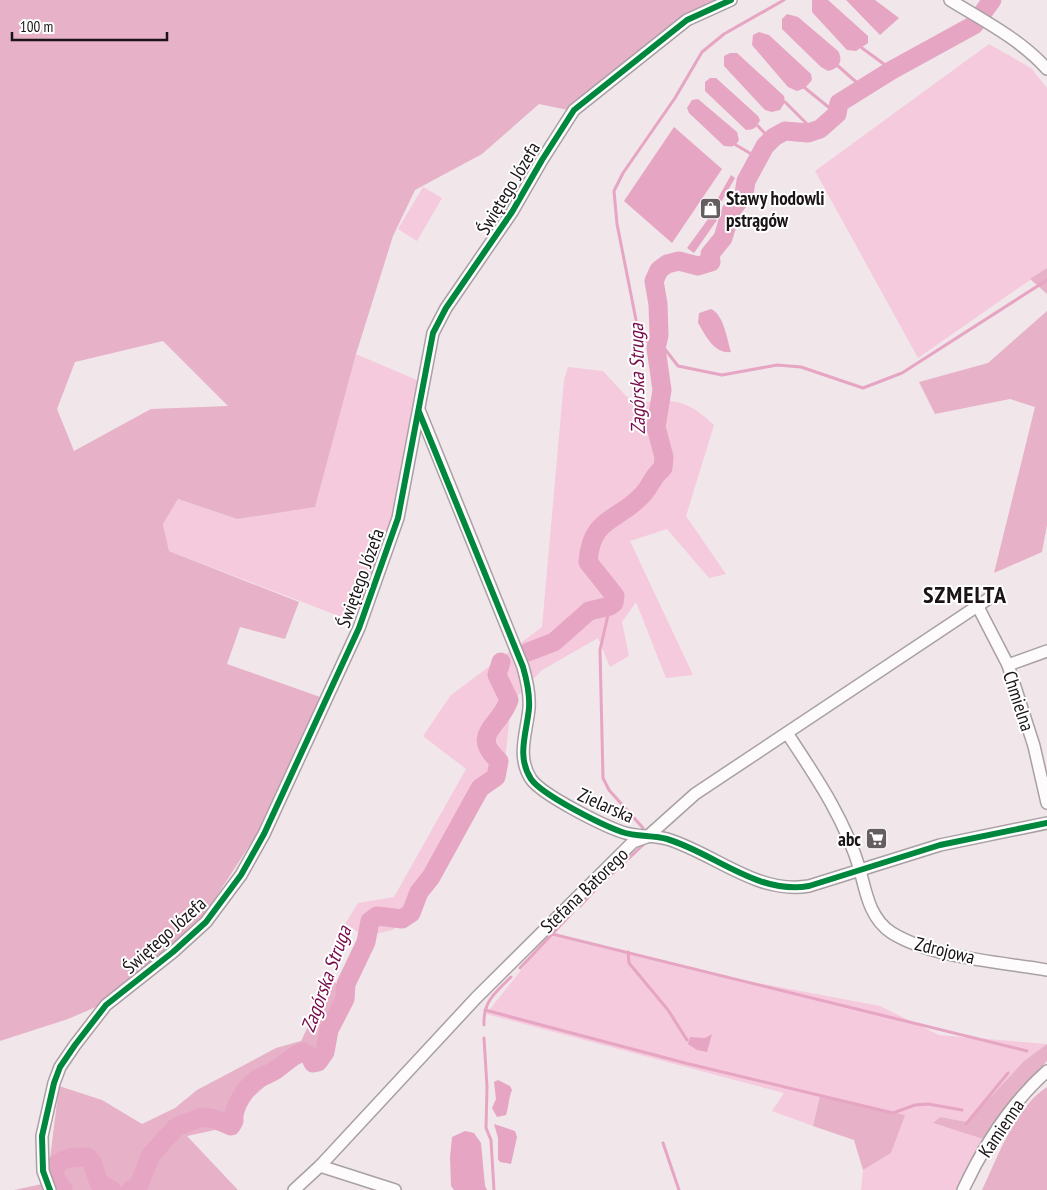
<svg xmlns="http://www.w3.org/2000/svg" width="1047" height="1190" font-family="'PT Sans Narrow',sans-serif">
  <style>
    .green { fill: #f5cadc }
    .forest { fill: #e7b1c8; fill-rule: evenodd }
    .water { fill: #e6a5c3 }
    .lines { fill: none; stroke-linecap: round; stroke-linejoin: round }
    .stream { stroke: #e6a5c3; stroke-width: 3 }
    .river { stroke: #e6a5c3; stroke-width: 19 }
    .minor-casing { stroke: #a8a0a3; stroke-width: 14 }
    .minor { stroke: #fdfbfc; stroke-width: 11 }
    .cycleway-casing { stroke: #fff; stroke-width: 9 }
    .cycleway { stroke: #00873e; stroke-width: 6 }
    .labels { text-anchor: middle; stroke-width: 4; stroke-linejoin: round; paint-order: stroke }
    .street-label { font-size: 19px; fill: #1a1416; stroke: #fff }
    .poi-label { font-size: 19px; font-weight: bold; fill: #1a1416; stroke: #fff; text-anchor: start }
    .water-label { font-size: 20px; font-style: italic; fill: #770b4b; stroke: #fff }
    .district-label { font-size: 24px; font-weight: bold; letter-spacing: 1px; fill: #1a1416; stroke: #fff }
  </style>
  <rect width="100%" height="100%" fill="#f1e6ea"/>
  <g class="green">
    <path d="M989,44L1031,68L1047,88V268L918,358L815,171Z"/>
    <path d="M423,187L442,198L417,241L398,229Z"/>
    <path d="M356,354L419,381L393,514L375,570L352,621L169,551L163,524L178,499L237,519L315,506Z"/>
    <path d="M568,367L603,371L626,396L638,403C674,398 687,400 714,425L686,516L726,574L709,578L667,529L630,541L693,675L666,678L636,602L622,622L629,656L610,667L598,638L542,670L511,703L504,771L393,930L365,936L345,924L358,903L394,897L466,769L423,736L451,695L542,627L564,380Z"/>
    <path d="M549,935L705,973L880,1006L939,1035L1047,1044L1024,1061L967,1122L940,1117L933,1123L983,1139L956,1190H861L863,1170L891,1153L904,1115L820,1096L813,1126L772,1111L784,1093L486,1014Z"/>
  </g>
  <g class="forest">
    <path d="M0,0H725L568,110L539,104L482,154L415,190L393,236L356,354L315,507L237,519L178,499L163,524L169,551L299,602L285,639L240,627L227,664L320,697L255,837L203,917L103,1004L68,1019L0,1041ZM163,341L228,406L151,409L74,451L57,409L75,362Z"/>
    <path d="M1047,268V294L1030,279Z"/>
    <path d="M1047,311V525L1042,552L994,573L1035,407L1010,399L935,414L919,382L988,363Z"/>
    <path d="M331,979L338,985L339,1018L318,1056L293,1062L263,1088L246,1103L243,1118L231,1133L215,1130L187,1136L238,1190H14L47,1183L59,1086L102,1100L142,1124L175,1108L197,1090L276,1048L301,1041Z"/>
    <path d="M1047,1044V1061L983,1139L933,1123L940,1117L967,1122L1024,1061Z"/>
    <path d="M1047,1087V1190H982C998,1156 1015,1108 1047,1087Z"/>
    <path d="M820,1096L905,1115L891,1153L863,1170L854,1140L813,1126Z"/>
  </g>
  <g class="water">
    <path d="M812,0H828L868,36V43L856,51L847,50L812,12Z"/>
    <path d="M846,0H875L899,18L880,35Z"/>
    <path d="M787,14L798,17L838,51C844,61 838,69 828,71L821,67L782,29V19Z"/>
    <path d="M759,32L769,35L811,74L812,80L805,88L797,91L788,87L752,45L753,35Z"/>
    <path d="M730,53H737L784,96L785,102L780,110L772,112L765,110L724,66V56Z"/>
    <path d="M710,78H716L758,116L760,120C757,127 754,130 746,130L705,91V82Z"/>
    <path d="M698,99L737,132L739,140C735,147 732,147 724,146L689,113L687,108L692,100Z"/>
    <path d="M674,127L722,169L672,243L624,201Z"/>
    <path d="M731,175L735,178L717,209L713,207Z"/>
    <path d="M711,215L717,220L694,253L687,248Z"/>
    <path d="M711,309C724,315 727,339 731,352C714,354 706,336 698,323L699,313Z"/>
    <path d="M712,1034L707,1052L697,1050L688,1044L690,1037L705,1038Z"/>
    <path d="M498,1080L510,1086L512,1090C508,1099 509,1107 506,1115L497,1117L492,1108L496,1099L494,1082Z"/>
    <path d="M494,1124L515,1131L517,1137L511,1164L500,1162L498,1159V1138Z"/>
    <path d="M465,1131L474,1133L481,1143L485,1186L487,1190H454L451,1186L450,1157L452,1137Z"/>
  </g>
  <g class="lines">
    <g class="stream">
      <path d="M784,0L724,34L702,52L675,98L623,173L614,191L617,224L639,335L656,348H664L678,366L722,375L777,365L801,367L863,388L902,373L1047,280"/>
      <path d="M862,48L892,70"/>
      <path d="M838,66L863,88"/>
      <path d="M805,88L837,114"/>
      <path d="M785,102L814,131"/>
      <path d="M758,126L771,140"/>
      <path d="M736,145L758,158"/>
      <path d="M610,606L600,650L603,778L609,790L643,828"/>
      <path d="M601,884L643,845"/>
      <path d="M580,906L597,888"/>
      <path d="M552,934L1027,1051"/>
      <path d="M628,952L629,963L668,1010L687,1040"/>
      <path d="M520,968L573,912"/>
      <path d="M485,1010L685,1063L893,1113L915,1105L928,1104L962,1110"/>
      <path d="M484,1025C483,1001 495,993 511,977"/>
      <path d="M484,1038L487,1087L486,1128L491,1140L494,1190"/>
      <path d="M966,1124L1008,1073"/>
      <path d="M663,1143L679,1190"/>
    </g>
    <g class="river">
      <path d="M528,652L554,642L589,611L610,606L614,603L615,596L588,562C591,515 621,521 644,493C652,484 651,478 663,468L664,457L656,427L662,390L656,348L659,335L658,304L654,281L659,270L667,264L679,261L698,266L711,262L710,254L723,238L731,211L744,194L746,181L765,146L774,137L785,131L808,133L820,129L837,114L839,103L892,70L974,25L992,0"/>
      <path d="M63,1190L54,1175L56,1165C66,1157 74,1157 87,1157L92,1162L99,1183L112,1190"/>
      <path d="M131,1190L138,1187L151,1155L176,1127L202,1117L215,1119L231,1126L234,1121C232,1108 246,1087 256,1080C262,1076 271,1074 277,1069C287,1062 291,1056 303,1052L310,1056L313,1063L318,1062L325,1052L329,1030L345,999L346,984L366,942L370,921L377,916L402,919L411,913L419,892L431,877L480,788L496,777L499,761C469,734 500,727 509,700L497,675L501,662"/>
    </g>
    <defs>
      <g id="minor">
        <path d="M950,0C984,21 1020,39 1047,69"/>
        <path d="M420,412L523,667C527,681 530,694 529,708C527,732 516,756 531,779C542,795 602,825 622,832C636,837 653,835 667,839C714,853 757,895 809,886L940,845L1047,823"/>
        <path d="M977,605L1008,665L1034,746L1047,803"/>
        <path d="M1008,665L1047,651"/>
        <path d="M787,733C816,777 845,819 860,870C866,893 870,919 892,933C933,958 1000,962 1047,970"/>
        <path d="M320,1166L395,1190"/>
        <path d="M50,1190L43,1171L42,1136L54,1083L60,1067L75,1045L106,1005L173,952L206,922L241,875L264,834L359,628L398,518L433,333L446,308L512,212L542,160L574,110L687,20L731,0"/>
        <path d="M294,1190L320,1166L476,998L633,842L647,837L695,794L994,595"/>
        <path d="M963,1190C984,1145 1010,1104 1047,1071"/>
      </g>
    </defs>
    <use href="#minor" class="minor-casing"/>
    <use href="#minor" class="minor"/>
    <defs>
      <g id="cycleway">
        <path d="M419,412L523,667C527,681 530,694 529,708C527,732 516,756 531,779C542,795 602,825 622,832C636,837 653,835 667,839C714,853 757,895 809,886L940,845L1047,823"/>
        <path d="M50,1190L43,1171L42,1136L54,1083L60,1067L75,1045L106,1005L173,952L206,922L241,875L264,834L359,628L398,518L433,333L446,308L512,212L542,160L574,110L687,20L731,0"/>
      </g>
    </defs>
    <use href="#cycleway" class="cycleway-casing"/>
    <use href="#cycleway" class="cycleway"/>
  </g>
  <defs>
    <symbol id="shop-square" viewBox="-11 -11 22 22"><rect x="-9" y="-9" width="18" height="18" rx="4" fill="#655e60" stroke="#fff"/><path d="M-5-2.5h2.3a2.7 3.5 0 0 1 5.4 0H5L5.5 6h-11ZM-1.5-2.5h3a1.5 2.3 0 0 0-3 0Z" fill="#fff"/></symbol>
    <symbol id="supermarket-square" viewBox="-11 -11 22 22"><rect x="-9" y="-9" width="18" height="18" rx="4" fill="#655e60" stroke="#fff"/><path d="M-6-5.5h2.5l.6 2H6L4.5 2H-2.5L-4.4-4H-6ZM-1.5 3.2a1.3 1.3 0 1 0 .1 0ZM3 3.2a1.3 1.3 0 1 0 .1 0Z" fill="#fff"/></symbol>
  </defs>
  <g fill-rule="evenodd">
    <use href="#shop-square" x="698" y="196" width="25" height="25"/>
    <use href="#supermarket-square" x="864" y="826" width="25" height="25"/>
  </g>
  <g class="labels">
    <g class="street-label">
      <text transform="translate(508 188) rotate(-59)" y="7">Świętego Józefa</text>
      <text transform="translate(360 578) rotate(-70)" y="7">Świętego Józefa</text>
      <text transform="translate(1019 701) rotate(72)" y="7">Chmielna</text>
      <text transform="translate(606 805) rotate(24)" y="7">Zielarska</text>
      <text transform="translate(584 890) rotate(-44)" y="7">Stefana Batorego</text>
      <text transform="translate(164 935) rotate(-42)" y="7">Świętego Józefa</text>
      <text transform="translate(945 950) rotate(14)" y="7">Zdrojowa</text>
      <text transform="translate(1001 1128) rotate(-56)" y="7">Kamienna</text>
    </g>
    <g class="poi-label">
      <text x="726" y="205">Stawy hodowli<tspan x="726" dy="22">pstrągów</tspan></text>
      <text x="861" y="846" text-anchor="end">abc</text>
    </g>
    <g class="water-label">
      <text transform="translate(637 379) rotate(-91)" y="7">Zagórska Struga</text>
      <text transform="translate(326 979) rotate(-70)" y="7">Zagórska Struga</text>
    </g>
    <g class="district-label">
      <text x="965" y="603">SZMELTA</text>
    </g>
  </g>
  <path d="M12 32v8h155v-8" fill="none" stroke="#1a1416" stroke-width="2.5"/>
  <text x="20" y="32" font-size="15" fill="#1a1416" stroke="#ffffff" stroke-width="4" paint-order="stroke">100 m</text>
</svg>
